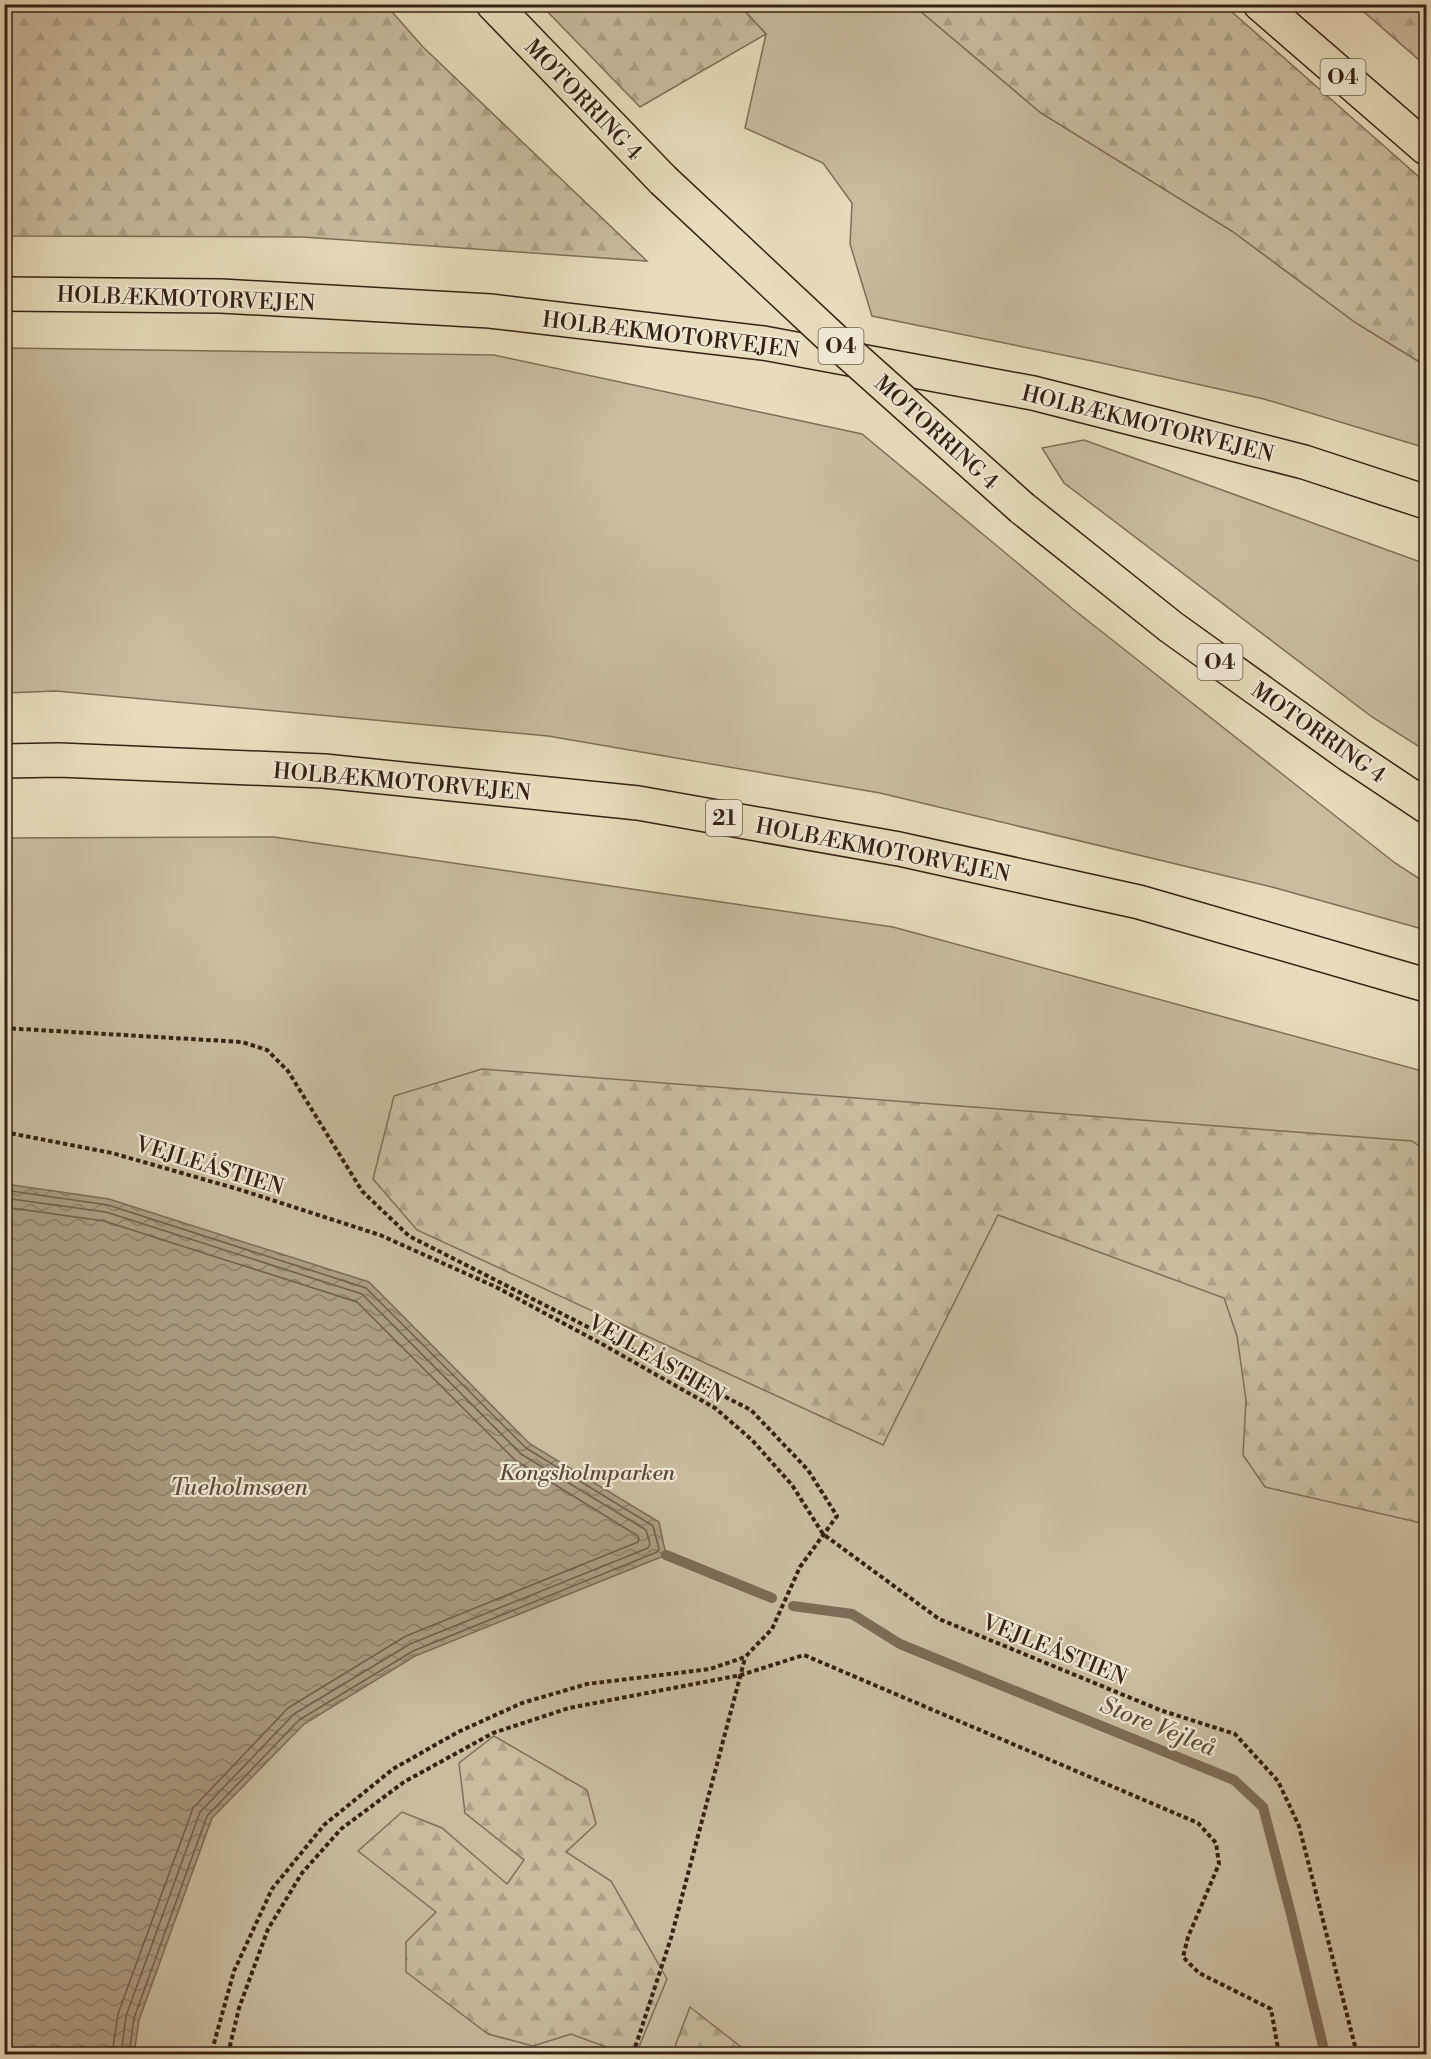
<svg xmlns="http://www.w3.org/2000/svg" width="1431" height="2059" font-family="'Libre Bodoni',serif">
  <style>
    .green { fill: #c9bc9f; stroke: #806e5a; stroke-width: 1.5 }
    .forest { fill: url(#forest-firs); stroke: #806e5a; stroke-width: 1.5 }
    .water { fill: url(#water-waves); stroke: #7d6b56; stroke-width: 1.5 }
    .lines { fill: none; stroke-linecap: round; stroke-linejoin: round }
    .shore { stroke: #715e4b; stroke-width: 1.5 }
    .stream { stroke: #7d6b56; stroke-width: 10 }
    .highway-casing { stroke: #372114; stroke-width: 36 }
    .path { stroke: #372114; stroke-width: 4; stroke-dasharray: 4.5 3; stroke-linecap: butt }
    .highway { stroke: #e7dcbb; stroke-width: 33 }
    .highway-bridge-casing { stroke: #372114; stroke-width: 36; stroke-linecap: butt }
    .highway-bridge { stroke: #e7dcbb; stroke-width: 33 }
    .labels { text-anchor: middle; stroke-width: 4.5; stroke-linejoin: round; paint-order: stroke }
    .shield { fill: #efe8d3; stroke: #6e5d4d; stroke-width: 1.5 }
    .shield-label { font-size: 21px; font-weight: bold; fill: #372114 }
    .street-label { font-size: 22px; fill: #372114; stroke: #efe8d3 }
    .park-label { font-size: 22px; font-style: italic; fill: #5c4837; stroke: #efe8d3 }
    .water-label { font-size: 24px; font-style: italic; fill: #604c3a; stroke: #efe8d3 }
  </style>
  <defs>
    <pattern id="forest-firs" width="22" height="20" patternUnits="userSpaceOnUse" patternTransform="scale(1.5)"><rect width="22" height="20" fill="#c9bc9f"/><path d="M5 1l3.5 6h-7zM16 11l3.5 6h-7z" fill="#ada188"/></pattern>
    <pattern id="water-waves" width="16" height="10" patternUnits="userSpaceOnUse" patternTransform="scale(1.5)"><rect width="16" height="10" fill="#ab9c82"/><path d="M0 5q4-4 8 0t8 0" fill="none" stroke="#8c7f69"/></pattern>
  </defs>
  <rect width="100%" height="100%" fill="#e7dcbb"/>
  <filter id="stains"><feTurbulence type="fractalNoise" baseFrequency=".00333" numOctaves="4"/><feColorMatrix values="0 0 0 0 .2 0 0 0 0 .09 0 0 0 0 .02 0 0 0 .5 -.17"/></filter>
  <radialGradient id="worn" r=".72"><stop offset=".6" stop-color="#630" stop-opacity="0"/><stop offset="1" stop-color="#630" stop-opacity=".3"/></radialGradient>
  <g class="green">
    <path d="M739,5H913L1041,113L1232,231L1356,323L1426,366V448L1264,399L1097,362L872,316L850,244L852,203L823,163L745,128L766,34Z"/>
    <path d="M4,348L494,355L862,434L1073,609L1395,863L1426,883V930L1272,887L880,793L548,736L56,691L5,693Z"/>
    <path d="M1084,440L1426,564V751L1372,717L1064,483L1042,448Z"/>
    <path d="M274,837L893,927L1426,1072V2054H5L4,838Z"/>
  </g>
  <g class="forest">
    <path d="M386,5L423,47L647,261L303,237L5,236V5Z"/>
    <path d="M541,5H739L766,34L640,107Z"/>
    <path d="M913,5H1224L1426,183V366L1356,323L1232,231L1041,113Z"/>
    <path d="M1356,5H1426V66Z"/>
    <path d="M482,1069L1412,1141L1426,1151V1524L1265,1487L1243,1455L1246,1400L1237,1336L1224,1298L998,1215L883,1445L417,1230L373,1179L394,1096Z"/>
    <path d="M494,1736L587,1790L596,1824L566,1852L611,1881L667,1979L636,2054H625L571,2034L533,2046L488,2034L406,1972V1942L436,1912L358,1851L402,1812L442,1828L507,1884L524,1860L465,1813L459,1763Z"/>
    <path d="M690,2007L750,2054H672Z"/>
  </g>
  <path class="water" d="M5,1184L109,1199L369,1282L530,1444L659,1522L666,1555L415,1656L304,1724L212,1818L139,2020L134,2054H5Z"/>
  <g class="lines">
    <g class="shore">
      <path d="M4,1190L108,1205L366,1288L526,1448L653,1526L659,1549L657,1552L413,1651L299,1720L207,1816L134,2018L129,2054"/>
      <path d="M4,1198L106,1212L362,1294L521,1454L646,1530L650,1544L648,1548L410,1644L294,1714L200,1812L126,2016L121,2054"/>
      <path d="M4,1207L104,1221L357,1302L515,1460L638,1536L639,1539L638,1542L406,1636L288,1708L193,1808L118,2014L112,2054"/>
    </g>
    <g class="stream">
      <path d="M666,1555L772,1598"/>
      <path d="M793,1606L852,1614L900,1644L1234,1780L1263,1807L1291,1914L1325,2054"/>
    </g>
    <defs>
      <g id="highway">
        <path d="M493,4L663,180"/>
        <path d="M1260,4L1426,148"/>
        <path d="M4,294L221,296L490,311L763,343L1033,393L1304,462L1426,502"/>
        <path d="M1022,508L1171,627L1348,754L1426,806"/>
        <path d="M4,761L59,760L324,771L638,803L899,849L1139,902L1426,985"/>
      </g>
    </defs>
    <use href="#highway" class="highway-casing"/>
    <g class="path">
      <path d="M4,1028L242,1042L267,1050L288,1071L362,1191L409,1236L751,1410L808,1470L837,1516L800,1567L772,1629L745,1657L710,1669L587,1684L522,1703L458,1732L393,1769L324,1825L272,1889L234,1971L211,2054"/>
      <path d="M4,1132L112,1153L241,1190L380,1235L496,1287L602,1344L715,1408L752,1440L792,1485L823,1534L939,1619L1160,1710L1235,1734L1278,1781L1299,1826L1357,2054"/>
      <path d="M228,2054L239,2008L268,1929L302,1873L341,1829L404,1782L493,1733L569,1708L741,1675L804,1655L1198,1823L1216,1843L1219,1864L1188,1937L1183,1957L1199,1973L1271,2009L1279,2054"/>
      <path d="M633,2054L671,1938L745,1658"/>
    </g>
    <use href="#highway" class="highway"/>
    <defs>
      <path id="highway-bridge" d="M663,180L833,339L1022,508"/>
    </defs>
    <use href="#highway-bridge" class="highway-bridge-casing"/>
    <use href="#highway-bridge" class="highway-bridge"/>
  </g>
  <g class="labels">
    <g class="shield">
      <rect x="1320.5" y="59" width="45" height="36" rx="4.5"/>
      <rect x="818.5" y="328" width="45" height="36" rx="4.5"/>
      <rect x="1197.5" y="644" width="45" height="36" rx="4.5"/>
      <rect x="706" y="800" width="36" height="36" rx="4.5"/>
    </g>
    <g class="shield-label">
      <text x="1343" y="84">O4</text>
      <text x="841" y="353">O4</text>
      <text x="1220" y="669">O4</text>
      <text x="724" y="825">21</text>
    </g>
    <g class="street-label">
      <text transform="translate(584 99) rotate(46)" y="8">MOTORRING 4</text>
      <text transform="translate(186 298) rotate(2)" y="8">HOLBÆKMOTORVEJEN</text>
      <text transform="translate(671 334) rotate(7)" y="8">HOLBÆKMOTORVEJEN</text>
      <text transform="translate(1148 423) rotate(14)" y="8">HOLBÆKMOTORVEJEN</text>
      <text transform="translate(937 432) rotate(42)" y="8">MOTORRING 4</text>
      <text transform="translate(1319 732) rotate(35)" y="8">MOTORRING 4</text>
      <text transform="translate(402 781) rotate(5)" y="8">HOLBÆKMOTORVEJEN</text>
      <text transform="translate(883 849) rotate(11)" y="8">HOLBÆKMOTORVEJEN</text>
      <text transform="translate(210 1165) rotate(17)" y="8">VEJLEÅSTIEN</text>
      <text transform="translate(657 1358) rotate(30)" y="8">VEJLEÅSTIEN</text>
      <text transform="translate(1055 1649) rotate(22)" y="8">VEJLEÅSTIEN</text>
    </g>
    <g class="park-label">
      <text x="587" y="1480">Kongsholmparken</text>
    </g>
    <g class="water-label">
      <text x="239" y="1495">Tueholmsøen</text>
      <text transform="translate(1158 1726) rotate(22)" y="8">Store Vejleå</text>
    </g>
  </g>
  <rect width="1431" height="2059" fill="none" stroke="#e7dcbb" stroke-width="24"/>
  <rect x="6" y="6" width="1419" height="2047" fill="none" stroke="#372114" stroke-width="3"/>
  <rect x="12" y="12" width="1407" height="2035" fill="none" stroke="#372114" stroke-width="1.5"/>
  <rect width="100%" height="100%" filter="url(#stains)"/>
  <rect width="100%" height="100%" fill="url(#worn)"/>
</svg>
